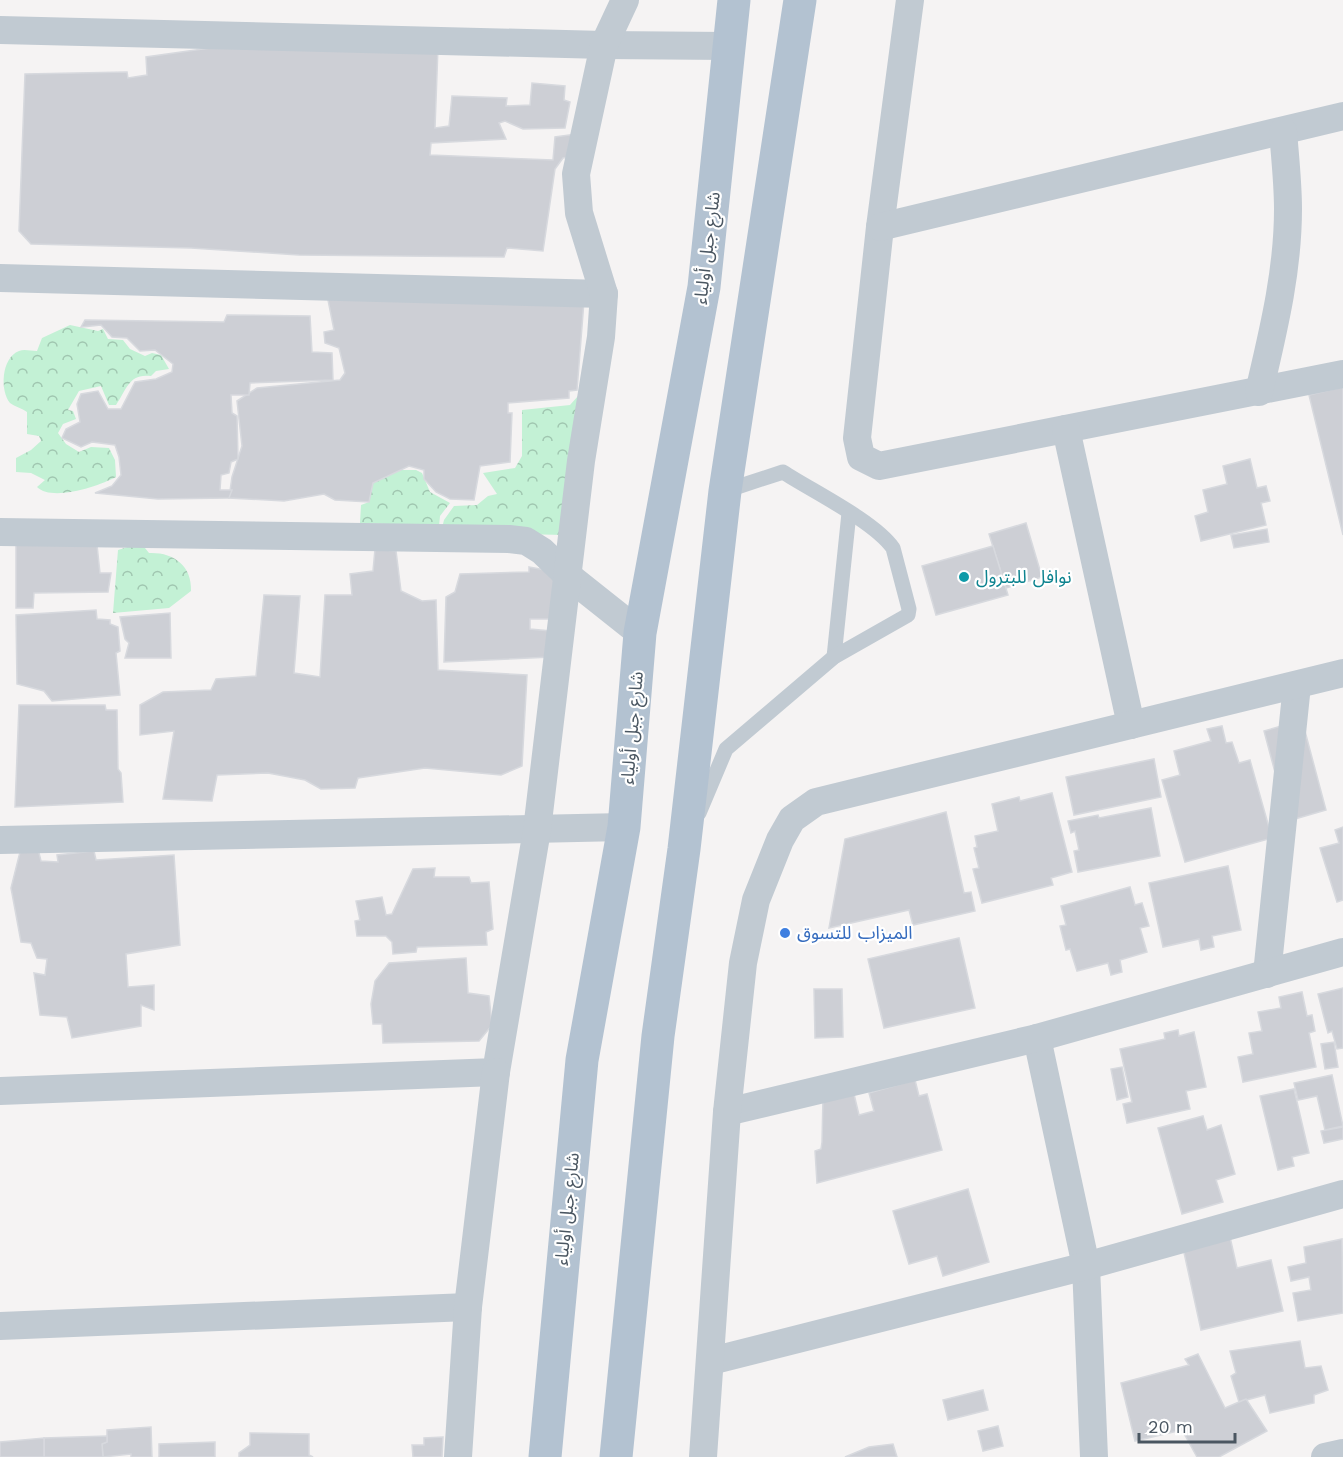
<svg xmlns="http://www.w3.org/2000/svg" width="1343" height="1457" font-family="'Work Sans','Noto Sans Arabic',sans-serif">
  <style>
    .forest { fill: url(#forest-crowns) }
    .building { fill: #cdcfd5; stroke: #d7d9de; stroke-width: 1.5 }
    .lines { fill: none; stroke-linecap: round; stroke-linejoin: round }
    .lane { stroke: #c1cad2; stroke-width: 15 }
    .street { stroke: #c1cad2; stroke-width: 28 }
    .primary { stroke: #b3c2d1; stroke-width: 33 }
    .culture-dot { fill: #0f9aa8; stroke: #fff; stroke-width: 2 }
    .shop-dot { fill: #3f7fe0; stroke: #fff; stroke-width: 2 }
    .labels { text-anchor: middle; stroke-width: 4.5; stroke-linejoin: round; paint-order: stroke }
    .street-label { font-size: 18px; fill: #4a5661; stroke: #fff }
    .culture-label { font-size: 18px; fill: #0d838f; stroke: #fff; text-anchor: start }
    .shop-label { font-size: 18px; fill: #366cbe; stroke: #fff; text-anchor: start }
  </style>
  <defs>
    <pattern id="forest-crowns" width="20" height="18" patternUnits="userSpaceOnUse" patternTransform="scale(1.5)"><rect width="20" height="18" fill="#c3f1d5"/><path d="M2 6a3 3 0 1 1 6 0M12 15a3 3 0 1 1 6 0" fill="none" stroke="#a0c6b0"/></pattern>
  </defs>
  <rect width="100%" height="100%" fill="#f5f3f3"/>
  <g class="forest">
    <path d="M70,325L98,331L103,329L108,339L123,340L130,349L145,356L152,353L161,355L169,369L156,371L151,376C129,373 127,389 116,405H109L101,386L79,391L68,410L73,411L76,419L63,424L58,433L66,444L79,452L91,447L109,448L115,460L116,477C99,486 52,502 37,487L45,480L31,473L16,472V458L31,450L41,441L39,436L27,434V412C22,408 15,407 10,403C0,391 1,358 19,351C24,349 31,351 37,351L42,338Z"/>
    <path d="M578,396L564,535L441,532L444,520L454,506L477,505L488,496L497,494L483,473L515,468L522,456V410L570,405Z"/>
    <path d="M396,470H416L422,473L430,492L450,503L440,516L439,526L360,523L361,505L369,502L373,483Z"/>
    <path d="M141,543L149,553C173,552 192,565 191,591L169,608L113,613L118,550Z"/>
  </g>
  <g class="building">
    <path d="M224,46L438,47L435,128L449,126L452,96L507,98L506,106L530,105L532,83L565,86L564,100L570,102L565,128L523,129L505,121L499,123L506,139L431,143L430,155L553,160L555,137L576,134L575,156L563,158L555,169L543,251L507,248L504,257L299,255L191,248L31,244L19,231L25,74L127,72L128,78L147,75L146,57Z"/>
    <path d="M327,295L584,301L577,390L569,391V398L508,403V413H512L510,462L480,466L474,500L450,499L436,492L424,479V470L409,466L373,483L369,502L335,500L324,494L284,501L229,498L232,477L242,446L237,401L257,388L340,380L345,373L339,348L325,343L324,332L334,330Z"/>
    <path d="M227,315L310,316L312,352L332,353L333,380L250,383L249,395H231L232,413L237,416L238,459L231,462L229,473L221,475L220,490H232L229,498L158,499L95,493L112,486L121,475L119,457L115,445L92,442L81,447L62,438L66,429L80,422L77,404L81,394L98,391L108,409H121L135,382L156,379L172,372L173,364L155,350L140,351L127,338L112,337L101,325L81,327L85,320L224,322Z"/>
    <path d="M1343,387V535L1309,395Z"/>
    <path d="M1250,459L1257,488L1266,486L1270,501L1261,503L1266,525L1201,541L1195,516L1208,512L1203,490L1227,484L1223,466Z"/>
    <path d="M1026,523L1042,577L1006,588L989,534Z"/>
    <path d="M1267,529L1269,542L1234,548L1231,535Z"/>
    <path d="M16,544L97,545L100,573H111L108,592L34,593L33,608H16Z"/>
    <path d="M993,546L1008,595L936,615L922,566Z"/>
    <path d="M375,549L396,551L401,591L422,601L436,600L438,670L527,675L522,766L501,775L425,768L358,778L355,788L321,789L305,780L268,773L217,775L212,801L163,799L174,731L140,735V705L163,692L211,690L216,679L256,676L264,595L300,596L294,673L320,677L325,595H352L350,574L373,571Z"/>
    <path d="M529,567L551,571L559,580L556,619H530V629L551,631V657L444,662L446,597L455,592L460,574L529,572Z"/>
    <path d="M96,610L97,619L110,620V624L118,627L120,651L116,653L120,695L52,701L44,691L17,684L16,615Z"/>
    <path d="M170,613L171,658H125L129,643L125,639L120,617Z"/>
    <path d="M19,705H105L106,710H117L118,769L121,773L123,802L15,807Z"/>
    <path d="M1302,720L1326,810L1288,821L1264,731Z"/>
    <path d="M1222,726L1226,743L1232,742L1239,763L1250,760L1272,838L1185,862L1162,780L1180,775L1174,751L1211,741L1207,729Z"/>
    <path d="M1154,759L1161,797L1074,815L1066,777Z"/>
    <path d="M1052,793L1072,872L1051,878L1053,885L982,903L973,869L979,868L974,848L977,847L975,836L998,831L992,804L1019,797L1020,801Z"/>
    <path d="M1151,808L1160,856L1078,872L1074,851L1079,850L1075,831L1071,833L1068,821L1098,815L1099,818Z"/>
    <path d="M946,812L964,893L971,892L975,911L913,925L909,910L829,928L845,839Z"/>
    <path d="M1343,827V900L1337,902L1320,848L1339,843L1335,830Z"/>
    <path d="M38,849L41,861L58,862L57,855L94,851L96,860L174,855L180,945L126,954L128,987L154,985V1010L141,1005V1026L72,1038L67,1017L40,1015L34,973L45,975L47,959L37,958L31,943L21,942L11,888L20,852Z"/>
    <path d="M1228,866L1241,930L1212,936L1214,947L1201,950L1199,939L1163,947L1149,883Z"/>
    <path d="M435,868L434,877H469L471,883L489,882L493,929L486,932L487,945L417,947L416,952L393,954L392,942L386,936H357L355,921L360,920L356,901L382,897L386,915L392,914L413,869Z"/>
    <path d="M1130,887L1135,905L1142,903L1149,926L1140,928L1147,952L1120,960L1122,972L1111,975L1108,963L1077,971L1070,949L1066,950L1060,926L1066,925L1061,906Z"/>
    <path d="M959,938L975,1008L884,1028L868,959Z"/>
    <path d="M466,958L468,993L489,996L492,1025L479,1041L383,1043L382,1024H373L371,1004L375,981L389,963Z"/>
    <path d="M1343,988V1048L1337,1049L1332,1031L1328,1033L1318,994Z"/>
    <path d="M814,989H842L843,1037L815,1038Z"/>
    <path d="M1302,992L1307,1016L1312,1015L1315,1031L1309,1033L1316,1067L1243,1082L1238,1057L1253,1054L1249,1033L1262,1031L1258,1012L1281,1008L1279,997Z"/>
    <path d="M1178,1030L1179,1036L1194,1032L1206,1087L1186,1091L1190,1109L1127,1123L1123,1104L1132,1102L1120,1049L1165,1039L1164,1033Z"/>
    <path d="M1334,1042L1338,1067L1325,1069L1321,1044Z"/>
    <path d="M1122,1067L1128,1097L1117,1100L1111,1069Z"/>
    <path d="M1332,1075L1343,1126L1325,1130L1317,1096L1298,1100L1294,1083Z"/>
    <path d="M915,1080L919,1096L927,1094L942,1150L817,1183L815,1151L821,1149L822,1142L823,1096L853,1090L859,1115L874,1111L869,1093Z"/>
    <path d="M1294,1089L1309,1153L1292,1157L1294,1166L1278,1170L1260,1096Z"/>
    <path d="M1203,1116L1207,1130L1221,1125L1235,1174L1216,1180L1223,1202L1182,1214L1158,1128Z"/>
    <path d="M1343,1127V1139L1324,1143L1321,1131Z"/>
    <path d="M968,1189L989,1262L943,1276L937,1256L909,1264L893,1211Z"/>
    <path d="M1230,1237L1237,1268L1271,1260L1283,1311L1201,1330L1183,1248Z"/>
    <path d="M1342,1239L1343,1313L1298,1321L1293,1293L1311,1290L1309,1277L1291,1281L1288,1267L1306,1263L1304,1247Z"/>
    <path d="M1300,1341L1305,1368L1321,1366L1328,1390L1314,1395V1403L1270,1413L1265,1395L1239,1402L1231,1376L1236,1373L1230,1351Z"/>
    <path d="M1198,1354L1225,1408L1246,1399L1267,1431L1219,1457H1197L1182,1430L1135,1441L1121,1383L1189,1365L1185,1359Z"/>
    <path d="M983,1390L988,1410L948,1420L943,1400Z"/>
    <path d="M998,1426L1003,1446L983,1451L978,1431Z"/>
    <path d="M151,1427L152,1457H131V1454L103,1457L102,1444L107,1442V1430Z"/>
    <path d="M250,1433L309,1434V1455L313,1457H239V1453L250,1445Z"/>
    <path d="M107,1436V1442L102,1444L103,1457H44V1438Z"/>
    <path d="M443,1437L442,1457H413L412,1445H424V1438Z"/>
    <path d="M44,1438V1457H0V1442Z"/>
    <path d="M215,1442V1457H159V1444Z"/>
    <path d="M893,1444L897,1457H845L869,1447Z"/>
  </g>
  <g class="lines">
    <g class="lane">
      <path d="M834,657L849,513"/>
      <path d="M699,813L726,749L834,657L908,615L909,609L893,548C874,521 812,491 783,472L725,491"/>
    </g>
    <g class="street">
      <path d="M910,0L880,227L857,438L861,457L879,466L1343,374"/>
      <path d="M0,30L604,45L728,46"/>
      <path d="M880,227L1343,116"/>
      <path d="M0,278L604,294"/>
      <path d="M1259,392C1273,332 1288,272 1288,209C1288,183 1285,157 1283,131"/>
      <path d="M1066,429L1131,725"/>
      <path d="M0,532L509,539L526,541L542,551L567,575L640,633"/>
      <path d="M0,840L624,827"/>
      <path d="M1267,974L1297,685"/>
      <path d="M1037,1038L1086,1266L1094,1457"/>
      <path d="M0,1091L496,1072L537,830L581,461L601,337L604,294L579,213L576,174L604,45L625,0"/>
      <path d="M727,1112L1037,1038L1343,952"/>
      <path d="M0,1326L468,1307"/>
      <path d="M711,1361L1086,1266L1343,1194"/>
      <path d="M458,1457L468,1307L496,1072"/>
      <path d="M703,1457L727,1112L743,963L756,900L780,840L792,819L816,802L1343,673"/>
      <path d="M1325,1457L1343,1453"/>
    </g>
    <g class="primary">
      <path d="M545,1457L582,1060L624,827L640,633L704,287L734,0"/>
      <path d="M616,1457L658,1036L684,849L725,491L800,0"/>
    </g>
  </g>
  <circle class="culture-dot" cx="964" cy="577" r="6"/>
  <circle class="shop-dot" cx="785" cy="933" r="6"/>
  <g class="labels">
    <g class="street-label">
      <text transform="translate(707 248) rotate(-83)" y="6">شارع جبل أولياء</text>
      <text transform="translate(632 728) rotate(-85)" y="6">شارع جبل أولياء</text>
      <text transform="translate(567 1209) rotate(-84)" y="6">شارع جبل أولياء</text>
    </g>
    <g class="culture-label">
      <text x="976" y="583">نوافل للبترول</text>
    </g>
    <g class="shop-label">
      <text x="797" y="939">الميزاب للتسوق</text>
    </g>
  </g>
  <path d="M1139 1433v9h96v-9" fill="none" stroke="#4a5661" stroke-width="3"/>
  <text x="1148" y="1433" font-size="18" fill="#4a5661" stroke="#ffffff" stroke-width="4.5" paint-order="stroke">20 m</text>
</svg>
